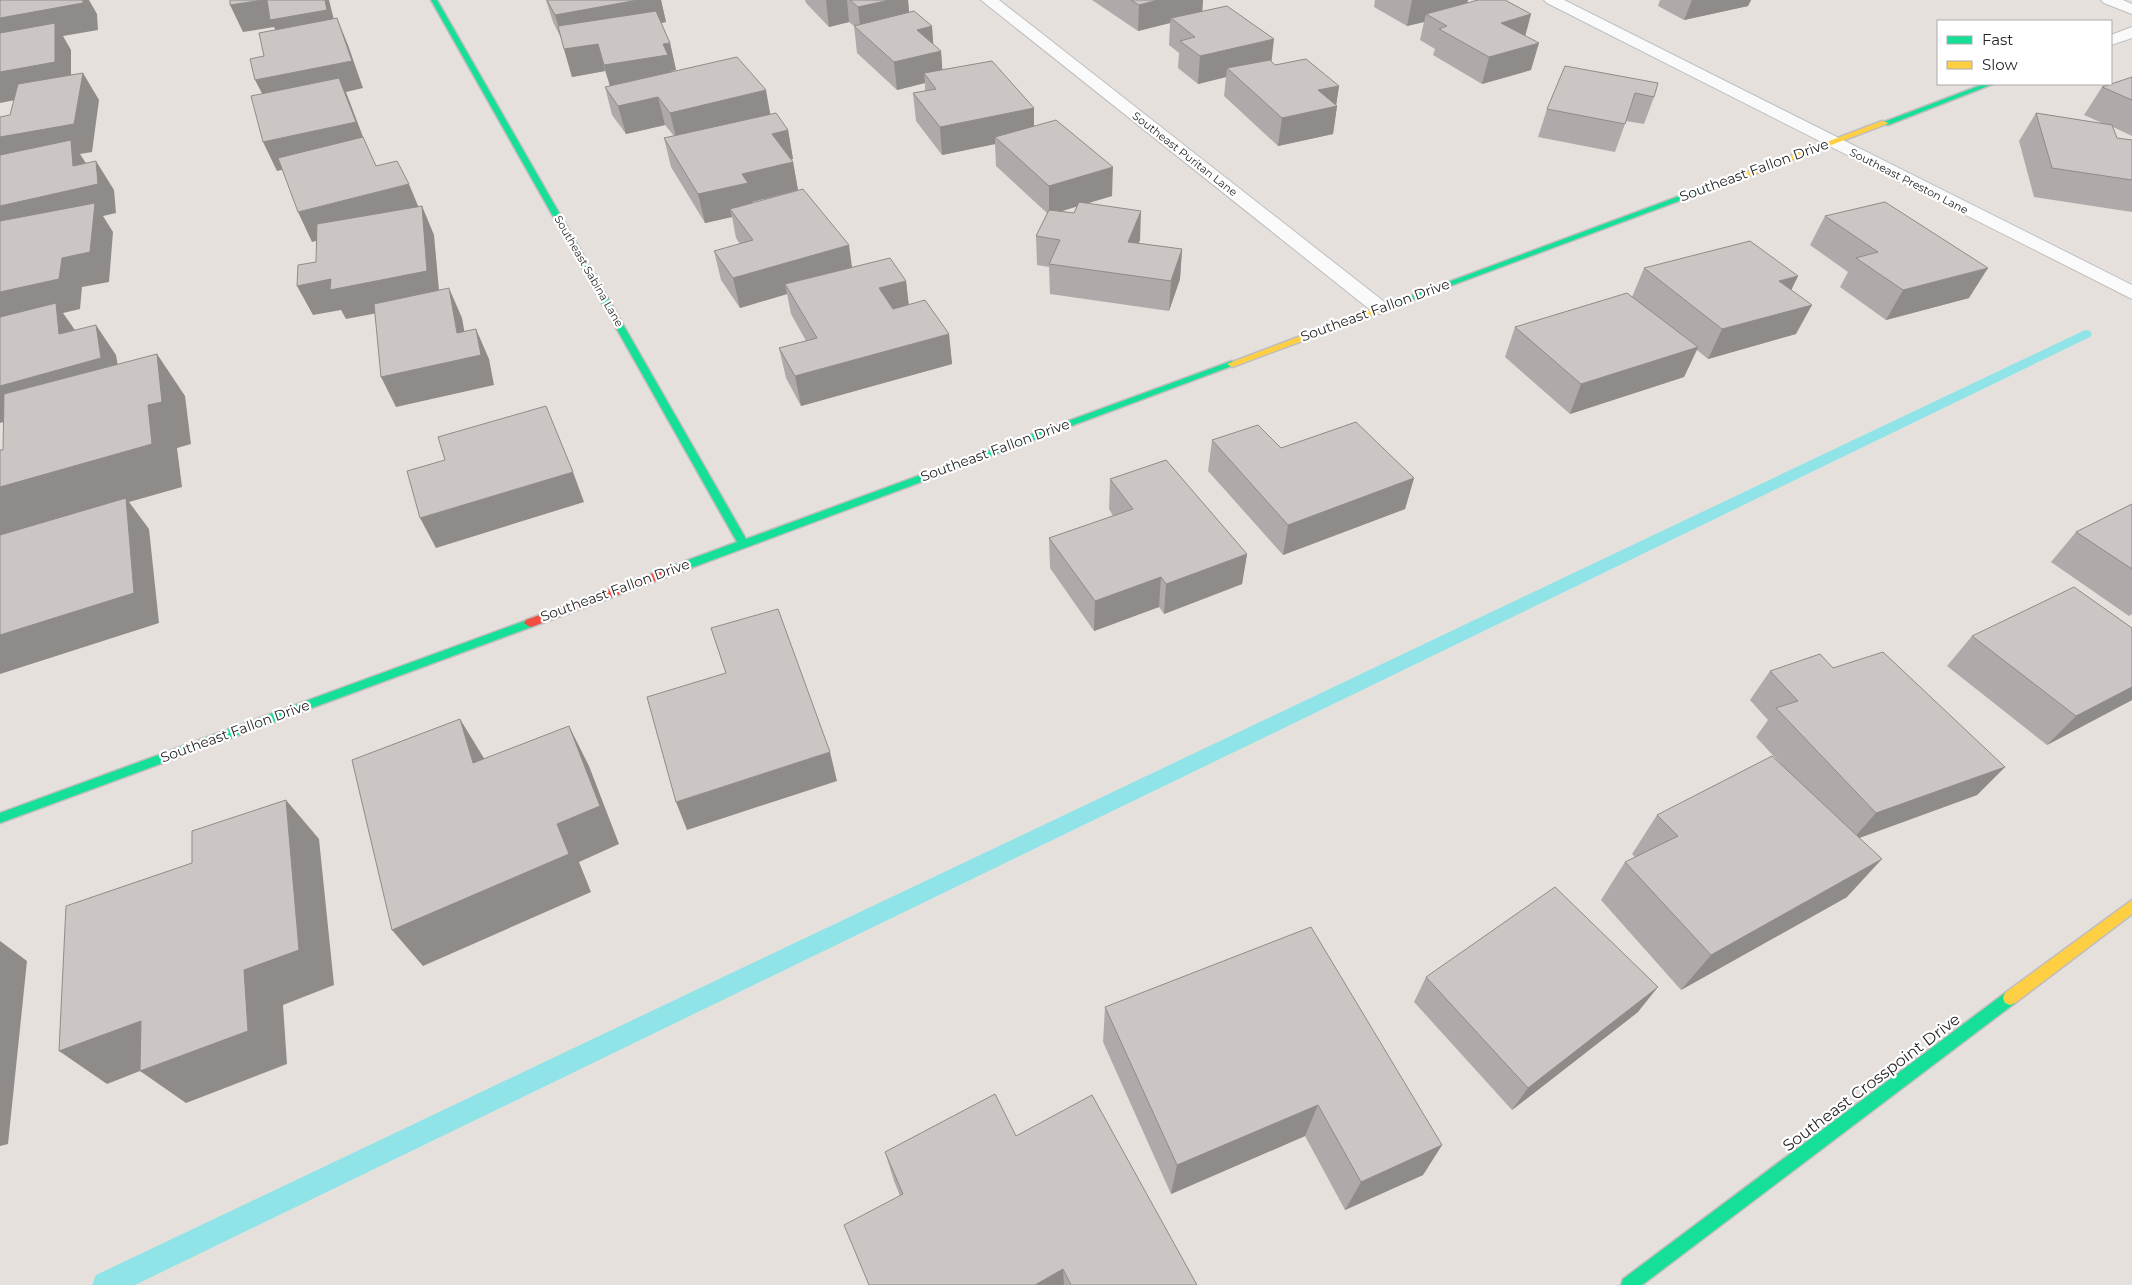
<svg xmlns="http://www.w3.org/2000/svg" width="2132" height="1285" font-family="Montserrat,sans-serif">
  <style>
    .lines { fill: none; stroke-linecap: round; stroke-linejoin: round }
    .stream { fill: #90e4e8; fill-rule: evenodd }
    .street-casing { stroke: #bfbebf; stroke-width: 2 }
    .fast-casing { stroke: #bfbebf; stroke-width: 3 }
    .slow-casing { stroke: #bfbebf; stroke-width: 3 }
    .jam-casing { stroke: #bfbebf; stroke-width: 3 }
    .street { fill: #fbfafa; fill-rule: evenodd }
    .fast { fill: #16e098; fill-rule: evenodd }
    .slow { fill: #ffcf43; fill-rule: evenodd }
    .jam { fill: #f24e42; fill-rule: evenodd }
    .wall { fill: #afaaa9; fill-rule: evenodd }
    .shaded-wall { fill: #8e8b89 }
    .building { fill: #cbc6c4; stroke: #8e8b89 }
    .labels { text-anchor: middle; stroke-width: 4.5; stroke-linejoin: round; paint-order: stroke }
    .far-street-label { font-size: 11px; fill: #272727; stroke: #fff }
    .street-label { font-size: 14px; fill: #272727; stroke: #fff }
    .near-street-label { font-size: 16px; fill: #272727; stroke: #fff }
  </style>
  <rect width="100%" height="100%" fill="#e6e0dd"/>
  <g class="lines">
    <path class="stream" d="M2085,330L2090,331L2092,334L2090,337L135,1285H92L96,1275Z"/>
    <defs>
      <g id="street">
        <path d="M981,0H999L1387,304L1391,308L1387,312L1380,314L1373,312Z"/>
        <path d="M1544,0H1564L2132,285V299L1547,3Z"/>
        <path d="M2101,0H2123L2132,4V14L2104,3Z"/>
        <path d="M2132,27V38L2111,45V35Z"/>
      </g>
      <g id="fast">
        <path d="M431,0H437L746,539L1229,362L1232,361L1237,364L680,572H672L671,569L672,566L737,542Z"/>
        <path d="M1984,84H1993L1888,125L1881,123Z"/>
        <path d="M1712,184L1719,186L1388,309L1385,310L1381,307Z"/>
        <path d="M530,619L534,620L536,623L534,626L0,823V813Z"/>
        <path d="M2010,991L2015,993L2017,998L2015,1003L1642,1285H1621L1623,1279L2005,993Z"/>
      </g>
      <g id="slow">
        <path d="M1882,121L1889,123L1718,188L1711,186Z"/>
        <path d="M1385,304L1389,307L1388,309L1235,366L1232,367L1227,364Z"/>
        <path d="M2132,900V914L2015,1003L2010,1005L2005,1003L2003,998L2005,993Z"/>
      </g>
      <path id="jam" d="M676,565L681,569L680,572L534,626L530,627L524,623L526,620Z"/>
    </defs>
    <use href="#street" class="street-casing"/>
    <use href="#fast" class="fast-casing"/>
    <use href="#slow" class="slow-casing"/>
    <use href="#jam" class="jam-casing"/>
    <use href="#street" class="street"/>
    <use href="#fast" class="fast"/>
    <use href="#slow" class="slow"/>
    <use href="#jam" class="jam"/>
  </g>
  <g class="wall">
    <path d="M546,0H661L666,22L661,23L670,43L676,70L671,71L672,72L770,114L788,130L793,159H791L793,162L798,190L752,202V203L852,268L906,281L909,305L949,334L952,364L801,406L786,378L779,348L806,341L791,314L787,294L740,308L721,280L714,251L740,244L736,238L732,217L705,223L671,167L664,138L674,136L665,125L626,134L612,115L605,87L610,86L605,71L572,77L561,38L553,22Z"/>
    <path d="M805,0H908L909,13L934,45L941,51L942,70L1034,126L1112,196L1086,203L1140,240L1138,243L1182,249L1180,279L1169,311L1050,294L1049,267L1037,265L1036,236L1047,213L996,166L995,144L942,155L916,121L913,93L925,91V83L897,90L857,53L854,26L849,22L829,27L806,3ZM1077,206L1074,213L1060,211L1073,207Z"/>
    <path d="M1092,0H1203L1202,11L1275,65L1339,86L1336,105L1337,106L1333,134L1278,146L1224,96L1226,77L1198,84L1178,68L1179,53L1169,45L1170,23L1138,31Z"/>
    <path d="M1375,0H1468L1467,3L1525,36L1531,70L1482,84L1433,55L1435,49L1420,40L1424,22L1407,26L1374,7Z"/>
    <path d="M1660,0H1751L1748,6L1684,20L1658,6Z"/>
    <path d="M1565,66L1654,97L1644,124L1626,121L1615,152L1538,137L1547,109Z"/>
    <path d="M2132,77V136L2113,127L2117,138L2132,140V212L2034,197L2019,141L2036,113L2104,124L2084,115L2102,87Z"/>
    <path d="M1825,216L1969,298L1886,320L1840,287L1848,272L1810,245Z"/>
    <path d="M1644,268L1798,276L1791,290L1796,334L1708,359L1697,350L1684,377L1570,414L1505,357L1515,327L1632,297Z"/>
    <path d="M1212,440L1281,448L1414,478L1405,509L1283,555L1208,471Z"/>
    <path d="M1110,479L1247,554L1242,584L1164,614L1159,607L1094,631L1050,568L1049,538L1113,516L1109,509Z"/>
    <path d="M2132,504V614L2129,616L2051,562L2076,532Z"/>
    <path d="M2132,628V700L2047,745L1947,666L1972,636Z"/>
    <path d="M1833,668L2005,767L1977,795L1859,838L1847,897L1681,990L1601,900L1625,862L1635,857L1632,854L1657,815L1788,772L1756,737L1768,720L1750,700L1770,671Z"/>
    <path d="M1426,977L1638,1012L1512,1110L1414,1002Z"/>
    <path d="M1105,1007L1442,1145L1423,1175L1345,1210L1305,1136L1171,1194L1103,1042Z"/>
    <path d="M1016,1136L1197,1285H869L900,1196L894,1181L885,1152Z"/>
  </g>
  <g class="shaded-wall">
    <path d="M83,0H89L97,14L98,30L63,36L71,50V89L0,103V18Z"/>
    <path d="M263,0H329L338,36L283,46L274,27L243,32L230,5Z"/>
    <path d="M638,0H661L666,22L563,42L555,15Z"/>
    <path d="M826,0H847L849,22L829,27Z"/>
    <path d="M890,0H908L910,22L861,33L858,7Z"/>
    <path d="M1158,0H1203L1202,15L1171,18L1170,23L1138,31L1139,5Z"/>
    <path d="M1412,0H1468L1465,10L1426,14L1424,22L1407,26Z"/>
    <path d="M1692,0H1751L1748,6L1684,20Z"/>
    <path d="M1531,14L1524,41L1501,23Z"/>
    <path d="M337,18L348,45L363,88L346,92L368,150L277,171L263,142L269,107L255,80Z"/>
    <path d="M932,26L934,53L941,51L943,78L924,73L925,83L897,90L894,62L917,30Z"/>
    <path d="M1274,39L1271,66L1227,68L1226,77L1198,84L1200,56Z"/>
    <path d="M670,43L676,70L671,71L674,82L612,93L604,65L663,44Z"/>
    <path d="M1539,43L1531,70L1482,84L1489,57Z"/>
    <path d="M598,44L605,71L572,77L564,49Z"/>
    <path d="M83,73L99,100L92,152L80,154L89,168L96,161L114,190L116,213L103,216L113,232L109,282L82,287L80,309L63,313L77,333L96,325L116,355L122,388L0,423V137Z"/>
    <path d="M1339,86L1336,106H1337L1333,134L1278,146L1282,118L1318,90Z"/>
    <path d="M766,90L771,118L677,141L670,113Z"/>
    <path d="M658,97L665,125L626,134L618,106Z"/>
    <path d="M1034,108V136L995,137V144L942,155L940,127Z"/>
    <path d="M788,130L793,159L777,163L772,134Z"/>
    <path d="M793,162L798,190L752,202L754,212L730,209L732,217L705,223L698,194L742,174Z"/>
    <path d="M1113,167L1112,196L1049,215V186Z"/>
    <path d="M409,184L421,213L312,242L298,212Z"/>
    <path d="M422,206L434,235L440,301L346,319L341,310L313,315L297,286Z"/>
    <path d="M1141,211L1140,240L1127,271L1128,242Z"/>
    <path d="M849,245L853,274L785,284L787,294L740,308L733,278Z"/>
    <path d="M1182,249L1180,279L1169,311L1171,281Z"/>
    <path d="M1988,268L1969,298L1886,320L1903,290Z"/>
    <path d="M1798,276L1784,305L1779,281Z"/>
    <path d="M906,281L909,310L883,317L879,288Z"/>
    <path d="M449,288L462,318L469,357L476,329L489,359L494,385L396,407L381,377L457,333Z"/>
    <path d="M1812,305L1796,334L1708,359L1722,329Z"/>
    <path d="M949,334L952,364L801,406L795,376Z"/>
    <path d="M1698,347L1684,377L1570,414L1581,384Z"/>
    <path d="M157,354L185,396L191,444L177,448L182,487L129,502L149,529L159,623L0,674V487L148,405Z"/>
    <path d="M573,472L584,502L436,548L420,518Z"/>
    <path d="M1414,478L1405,509L1283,555L1288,525Z"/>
    <path d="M1247,554L1242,584L1164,614L1166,584Z"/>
    <path d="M1161,577L1159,607L1094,631L1095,601Z"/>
    <path d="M2132,687V700L2047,745L2076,716Z"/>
    <path d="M460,719L485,760L473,763Z"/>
    <path d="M569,726L589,766L619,844L579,862L591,892L423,966L392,930L557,824Z"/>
    <path d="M830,752L837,781L687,830L676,802Z"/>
    <path d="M2005,767L1977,795L1851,841L1876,813Z"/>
    <path d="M286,800L319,839L334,985L283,1005L287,1064L186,1103L140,1071L107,1084L59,1051L244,970Z"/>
    <path d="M1882,859L1847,897L1681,990L1711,955Z"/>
    <path d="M0,941L27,961L8,1144L0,1146Z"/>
    <path d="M1658,987L1638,1012L1512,1110L1528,1088Z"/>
    <path d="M1318,1105L1305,1136L1171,1194L1177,1165Z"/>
    <path d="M1442,1145L1423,1175L1345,1210L1361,1182Z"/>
    <path d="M1063,1269L1064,1285H1035Z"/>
  </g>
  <g class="building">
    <path d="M0,0H83V3L0,18Z"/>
    <path d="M230,0H263L230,5Z"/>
    <path d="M267,0H325L327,10L270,20Z"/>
    <path d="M547,0H638L555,15Z"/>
    <path d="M850,0H890L858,7Z"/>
    <path d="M1131,0H1158L1139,5Z"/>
    <path d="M1478,0H1505L1531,14L1501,23L1539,43L1489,57L1439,29L1447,26L1426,14Z"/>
    <path d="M1227,6L1274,39L1200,56L1180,41L1195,37L1171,18Z"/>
    <path d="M656,11L670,43L663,44L668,55L604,65L598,44L564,49L558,26Z"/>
    <path d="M914,11L932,26L917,30L941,51L894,62L854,26Z"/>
    <path d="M337,18L352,61L255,80L250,59L264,56L259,33Z"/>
    <path d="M55,23V62L0,72V33Z"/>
    <path d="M737,57L766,90L670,113L658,97L618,106L605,87Z"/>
    <path d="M1306,59L1339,86L1318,90L1337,106L1282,118L1227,68L1270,60L1275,65Z"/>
    <path d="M992,61L1034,108L940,127L913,93L936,89L924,73Z"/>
    <path d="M1565,66L1658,83L1654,97L1635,93L1625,124L1547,109Z"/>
    <path d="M83,73L74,124L0,137V117L10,115L18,84Z"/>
    <path d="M2132,77V100L2102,87Z"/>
    <path d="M339,78L356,122L263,142L251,96Z"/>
    <path d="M776,113L788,130L772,134L793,162L742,174L748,183L698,194L664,138Z"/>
    <path d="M2036,113L2112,125L2117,138L2132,140V180L2052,168Z"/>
    <path d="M1056,120L1113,167L1049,186L995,137Z"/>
    <path d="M363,137L376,166L397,161L409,184L298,212L278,158Z"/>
    <path d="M71,140L73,166L96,161L98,184L0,206V155Z"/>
    <path d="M803,189L849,245L733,278L714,251L753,240L730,209Z"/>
    <path d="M1079,202L1141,211L1128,242L1182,249L1171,281L1049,264L1060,240L1036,236L1049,210L1074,213Z"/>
    <path d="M1885,202L1988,268L1903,290L1856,258L1878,252L1825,216Z"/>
    <path d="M95,203L90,252L62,258L59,279L0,292V221Z"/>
    <path d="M422,206L427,271L330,290L331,279L297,286L298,265L316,262L317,224Z"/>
    <path d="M1750,241L1798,276L1779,281L1812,305L1722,329L1644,268Z"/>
    <path d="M890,258L906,281L879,288L893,309L925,300L949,334L795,376L779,348L817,338L785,284Z"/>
    <path d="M449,288L457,333L476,329L481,355L381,377L374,304Z"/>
    <path d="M1627,293L1698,347L1581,384L1515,327Z"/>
    <path d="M56,303L59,334L96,325L101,358L0,386V317Z"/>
    <path d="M157,354L162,402L148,405L152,444L0,487V450H3L4,394Z"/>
    <path d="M546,406L573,472L420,518L407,471L445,460L438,437Z"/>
    <path d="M1356,422L1414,478L1288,525L1212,440L1258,425L1281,448Z"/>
    <path d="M1166,460L1247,554L1166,584L1161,577L1095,601L1049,538L1133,509L1110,479Z"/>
    <path d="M126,498L134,593L0,635V535Z"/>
    <path d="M2132,504V569L2076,532Z"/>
    <path d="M2074,587L2132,628V687L2076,716L1972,636Z"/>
    <path d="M778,609L830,752L676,802L647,697L726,673L711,628Z"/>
    <path d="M1883,652L2005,767L1876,813L1776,708L1798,701L1770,671L1820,654L1833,668Z"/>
    <path d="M460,719L473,763L569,726L600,806L557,824L569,854L392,930L352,760Z"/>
    <path d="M1772,756L1882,859L1711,955L1625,862L1678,836L1657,815Z"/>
    <path d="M286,800L299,950L244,970L248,1031L140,1071L141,1021L59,1051L66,906L192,863V831Z"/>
    <path d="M1555,887L1658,987L1528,1088L1426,977Z"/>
    <path d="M1311,927L1442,1145L1361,1182L1318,1105L1177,1165L1105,1007Z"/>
    <path d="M995,1094L1016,1136L1092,1095L1197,1285H1071L1063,1269L1035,1285H869L844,1225L903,1194L885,1152Z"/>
  </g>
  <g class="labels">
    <g class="far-street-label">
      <text transform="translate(1185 154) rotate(38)" y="4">Southeast Puritan Lane</text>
      <text transform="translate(1909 181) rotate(27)" y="4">Southeast Preston Lane</text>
      <text transform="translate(589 271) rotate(60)" y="4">Southeast Sabina Lane</text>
    </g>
    <g class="street-label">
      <text transform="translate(1754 170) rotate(-20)" y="5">Southeast Fallon Drive</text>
      <text transform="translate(1375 310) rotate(-20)" y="5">Southeast Fallon Drive</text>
      <text transform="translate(995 450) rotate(-20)" y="5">Southeast Fallon Drive</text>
      <text transform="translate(615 590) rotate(-20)" y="5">Southeast Fallon Drive</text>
      <text transform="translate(235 731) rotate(-20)" y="5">Southeast Fallon Drive</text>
    </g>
    <g class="near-street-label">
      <text transform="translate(1871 1082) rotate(-37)" y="6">Southeast Crosspoint Drive</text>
    </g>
  </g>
  <rect x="1937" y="20" width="175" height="65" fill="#ffffff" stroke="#a9a9a9"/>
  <rect x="1947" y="36" width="25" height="8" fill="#16e098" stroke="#a9a9a9"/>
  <text x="1982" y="45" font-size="15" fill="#272727">Fast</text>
  <rect x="1947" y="61" width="25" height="8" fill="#ffcf43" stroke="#a9a9a9"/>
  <text x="1982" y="70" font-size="15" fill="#272727">Slow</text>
</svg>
